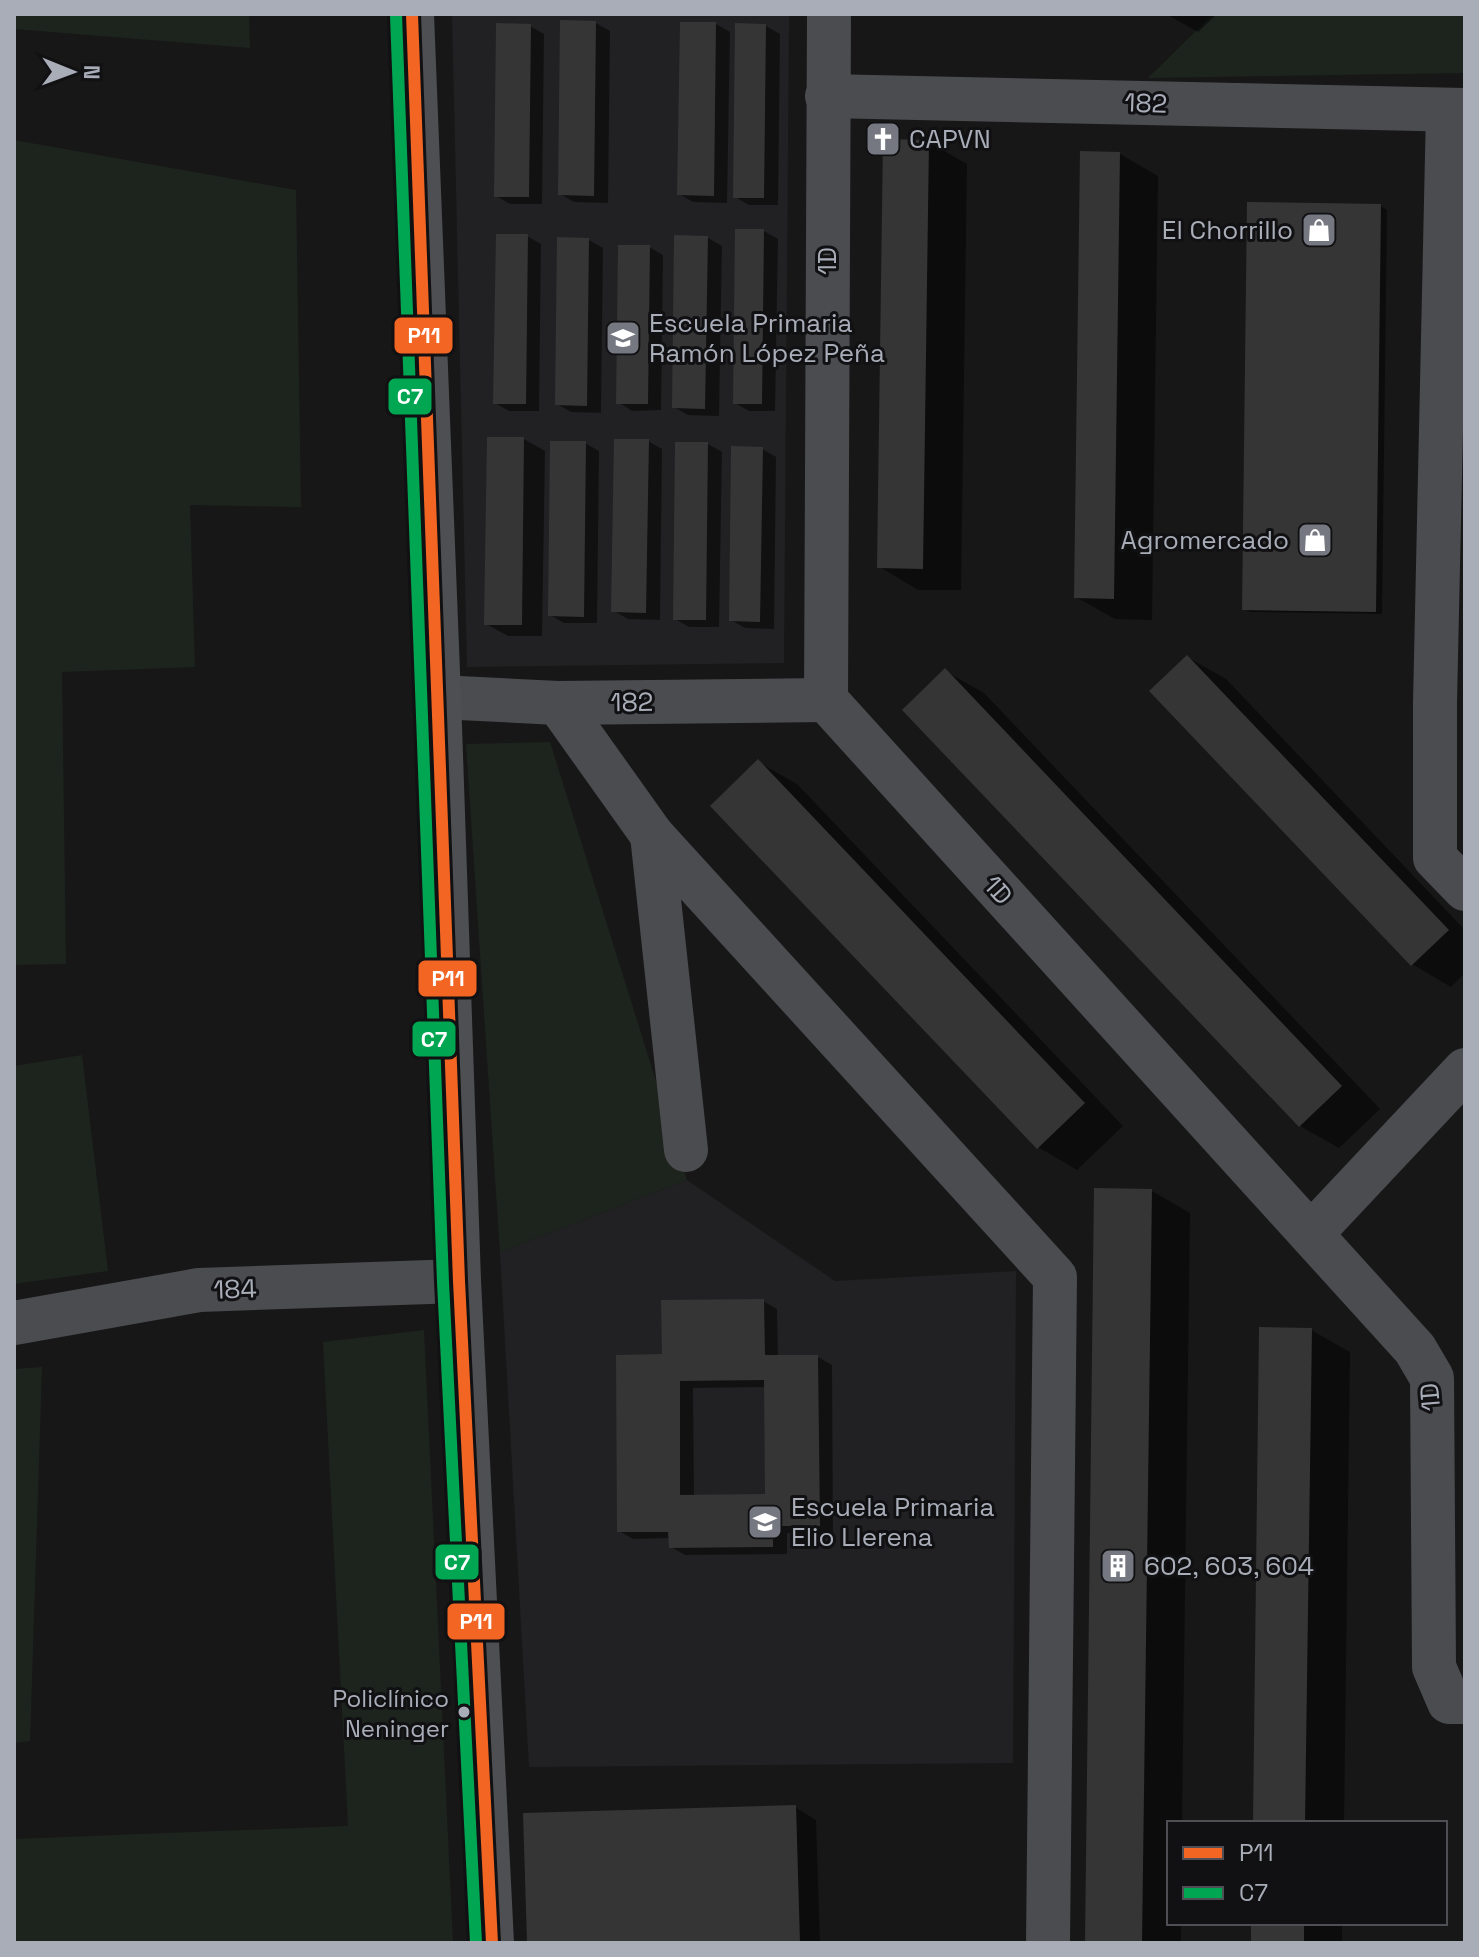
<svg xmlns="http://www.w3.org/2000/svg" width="1479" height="1957" font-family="'Space Grotesk',sans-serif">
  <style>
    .built { fill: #212123 }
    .green { fill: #1d241e }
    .shadow { fill: #0007; fill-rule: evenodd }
    .building { fill: #353536; fill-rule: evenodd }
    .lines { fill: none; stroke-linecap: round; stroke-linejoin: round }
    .minor { stroke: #4b4c50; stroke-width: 44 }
    .major { stroke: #4d4f52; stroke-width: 44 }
    .bus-1-casing { stroke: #111113; stroke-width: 18 }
    .bus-2-casing { stroke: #111113; stroke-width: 18 }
    .bus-1 { stroke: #f26522; stroke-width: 12 }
    .bus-2 { stroke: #00a651; stroke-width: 12 }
    .bus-dot { fill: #a8adb8; stroke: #111113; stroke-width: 3 }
    .labels { text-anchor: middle; stroke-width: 6; stroke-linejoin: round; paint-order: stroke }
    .bus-label { font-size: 24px; fill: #a8adb8; stroke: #111113; text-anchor: end }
    .street-label { font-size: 26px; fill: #a8adb8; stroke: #111113 }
    .poi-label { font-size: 26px; fill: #a8adb8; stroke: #111113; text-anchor: start }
    .line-badge { stroke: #111113; stroke-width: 3 }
    .badge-label { font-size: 22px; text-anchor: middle; font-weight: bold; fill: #fff }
  </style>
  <rect width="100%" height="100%" fill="#171717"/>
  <g class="built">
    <path d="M452,14H789L784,663L467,667Z"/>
    <path d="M687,1180L835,1281L1016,1271L1013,1763L529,1767L500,1252Z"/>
  </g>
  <g class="green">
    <path d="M14,14H249L250,48L14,29Z"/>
    <path d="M1213,14H1465V73L1148,78Z"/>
    <path d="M14,140L296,190L301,507L190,505L195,667L62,672L66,964L14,965Z"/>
    <path d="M550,742L687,1180L500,1252L466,744Z"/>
    <path d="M82,1055L108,1271L14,1284V1066Z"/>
    <path d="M424,1330L453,1943H14V1839L348,1826L323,1342Z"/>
    <path d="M42,1367L30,1741L14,1743V1369Z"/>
  </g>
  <g class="shadow">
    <path d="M1166,14H1217L1198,32Z"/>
    <path d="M596,23L610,31L608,203L574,202L560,194Z"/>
    <path d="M716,24L730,32L727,203L693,202L679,194Z"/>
    <path d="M530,26L544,34L542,204H510L496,196Z"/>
    <path d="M766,26L780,34L778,205H749L735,197Z"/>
    <path d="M928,142L967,164L961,590H918L880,567Z"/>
    <path d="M1120,154L1158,176L1152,620L1115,619L1076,597Z"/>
    <path d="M1381,206L1387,210L1382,614L1250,612L1244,609Z"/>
    <path d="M764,231L778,239L775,411H749L735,403Z"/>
    <path d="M527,236L541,244L539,411H509L495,403Z"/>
    <path d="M708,238L722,246L719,416L688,415L674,407Z"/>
    <path d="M589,240L603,248L601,413L571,412L557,404Z"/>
    <path d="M649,247L663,255L661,410L632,411L618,402Z"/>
    <path d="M524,439L545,451L542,636H508L486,624Z"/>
    <path d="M648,441L662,449L660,620L628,619L614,611Z"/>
    <path d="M585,443L599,451L597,623H564L550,615Z"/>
    <path d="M708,444L722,452L719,627H689L675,619Z"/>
    <path d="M762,449L776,457L774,629L745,628L731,620Z"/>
    <path d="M1187,657L1226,679L1465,930V973L1451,987L1412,964Z"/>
    <path d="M945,671L984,693L1380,1109L1339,1148L1300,1126Z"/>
    <path d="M758,762L797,784L1123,1126L1077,1170L1038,1147Z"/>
    <path d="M1152,1191L1190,1213L1182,1823H1169V1923H1181V1943H1087Z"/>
    <path d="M763,1301L777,1309L778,1357H818L832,1365L833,1533H787V1554L685,1555L671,1547V1538L633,1539L619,1531L664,1356ZM766,1387L767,1496L694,1497L693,1388Z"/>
    <path d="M1311,1330L1350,1352L1344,1823H1255Z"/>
    <path d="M795,1807L816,1820L820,1943H529Z"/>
    <rect x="1253" y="1923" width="89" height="20"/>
  </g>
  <g class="building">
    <path d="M560,20L596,21L594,196L558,195Z"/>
    <path d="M680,22H716L714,196L677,195Z"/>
    <path d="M496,23L531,24L529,197H494Z"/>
    <path d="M735,23L766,24L764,198H733Z"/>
    <path d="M883,139L929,140L923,569L877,568Z"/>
    <path d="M1080,151L1120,152L1114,599L1074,598Z"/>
    <path d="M1247,202L1381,204L1376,612L1242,610Z"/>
    <path d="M735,229H764L762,404H733Z"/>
    <path d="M496,234H528L526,404H493Z"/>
    <path d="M674,235L708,236L705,409L672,408Z"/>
    <path d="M557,237L589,238L587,406L555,405Z"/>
    <path d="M618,245H650L648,404H616Z"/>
    <path d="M487,437H524L522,625H484Z"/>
    <path d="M614,439H649L646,613L611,612Z"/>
    <path d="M550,441H586L584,617L548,616Z"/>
    <path d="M675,442H708L706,620H673Z"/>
    <path d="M731,446L763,447L760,622L729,621Z"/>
    <path d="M1187,655L1449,930L1411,966L1149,691Z"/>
    <path d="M945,668L1342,1086L1299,1127L902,710Z"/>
    <path d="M758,759L1085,1103L1037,1149L710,806Z"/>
    <path d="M1094,1188L1152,1189L1142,1943H1085Z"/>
    <path d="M764,1299L765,1355H818L820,1526H773V1547L669,1548L668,1532H617L616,1355L662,1354L661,1300ZM764,1380L765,1494L680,1495V1381Z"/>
    <path d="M1259,1327L1312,1328L1305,1823H1253Z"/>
    <path d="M796,1805L800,1943H527L523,1813Z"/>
    <rect x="1251" y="1923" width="53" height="20"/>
  </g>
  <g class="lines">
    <g class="minor">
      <path d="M829,14L826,700L1415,1349L1432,1378L1434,1667L1449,1702H1465"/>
      <path d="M827,96L1465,110"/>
      <path d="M1448,110L1435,703V858L1465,889"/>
      <path d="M439,697L558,703L826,700"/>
      <path d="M558,703L652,835L1055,1277L1048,1943"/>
      <path d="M652,835L686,1150"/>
      <path d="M1311,1234L1465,1070"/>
      <path d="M14,1323L199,1290L459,1281"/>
    </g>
    <path class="major" d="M412,14L439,697L459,1281L492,1943"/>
    <defs>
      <path id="bus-1" d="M412,14L459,1281L492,1943"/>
      <path id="bus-2" d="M396,15L443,1282L476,1943"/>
    </defs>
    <use href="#bus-1" class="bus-1-casing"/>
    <use href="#bus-2" class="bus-2-casing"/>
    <use href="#bus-1" class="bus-1"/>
    <use href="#bus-2" class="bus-2"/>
  </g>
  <defs>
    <symbol id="church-square" viewBox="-11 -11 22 22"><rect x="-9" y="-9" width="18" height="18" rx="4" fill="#757880" stroke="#111113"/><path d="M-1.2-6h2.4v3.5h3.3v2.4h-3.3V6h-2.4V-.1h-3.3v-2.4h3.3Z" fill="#fff"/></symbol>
    <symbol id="shop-square" viewBox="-11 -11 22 22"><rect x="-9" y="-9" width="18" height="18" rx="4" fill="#757880" stroke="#111113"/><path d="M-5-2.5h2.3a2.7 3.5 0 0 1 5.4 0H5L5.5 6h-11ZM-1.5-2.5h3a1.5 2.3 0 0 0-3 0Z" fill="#fff"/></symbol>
    <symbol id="school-square" viewBox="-11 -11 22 22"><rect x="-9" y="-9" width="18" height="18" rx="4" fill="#757880" stroke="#111113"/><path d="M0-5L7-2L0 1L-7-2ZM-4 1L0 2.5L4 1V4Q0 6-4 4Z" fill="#fff"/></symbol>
    <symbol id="building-square" viewBox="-11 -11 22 22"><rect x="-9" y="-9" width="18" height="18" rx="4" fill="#757880" stroke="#111113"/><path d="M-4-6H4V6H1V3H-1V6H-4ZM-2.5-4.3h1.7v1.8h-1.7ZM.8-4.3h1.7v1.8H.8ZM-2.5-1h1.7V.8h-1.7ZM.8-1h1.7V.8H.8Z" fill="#fff"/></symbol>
  </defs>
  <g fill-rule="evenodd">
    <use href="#church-square" x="863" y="119" width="40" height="40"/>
    <use href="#shop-square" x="1299" y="210" width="40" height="40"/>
    <use href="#school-square" x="603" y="318" width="40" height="40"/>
    <use href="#shop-square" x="1295" y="520" width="40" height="40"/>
    <use href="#school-square" x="745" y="1502" width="40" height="40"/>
    <use href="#building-square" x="1098" y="1546" width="40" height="40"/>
  </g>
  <circle class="bus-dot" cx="464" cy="1712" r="7"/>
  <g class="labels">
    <g class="bus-label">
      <text x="449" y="1707">Policlínico<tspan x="449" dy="30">Neninger</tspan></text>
    </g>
    <g class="street-label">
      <text transform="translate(1146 103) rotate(2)" y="9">182</text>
      <text transform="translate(827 261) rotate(-90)" y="9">1D</text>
      <text transform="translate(632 702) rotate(-1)" y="9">182</text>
      <text transform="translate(998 890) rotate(48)" y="9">1D</text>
      <text transform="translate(235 1289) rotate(-2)" y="9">184</text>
      <text transform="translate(1430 1397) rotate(-95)" y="9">1D</text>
    </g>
    <g class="poi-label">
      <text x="909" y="148">CAPVN</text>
      <text x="1293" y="239" text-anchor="end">El Chorrillo</text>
      <text x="649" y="332">Escuela Primaria<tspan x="649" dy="30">Ramón López Peña</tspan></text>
      <text x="1289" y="549" text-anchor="end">Agromercado</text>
      <text x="791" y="1516">Escuela Primaria<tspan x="791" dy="30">Elio Llerena</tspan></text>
      <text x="1144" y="1575">602, 603, 604</text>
    </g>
  </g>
  <g class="line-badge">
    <rect x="393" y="316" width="61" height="39" rx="8" fill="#f26522"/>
    <rect x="387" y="377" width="46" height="39" rx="8" fill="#00a651"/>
    <rect x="417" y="959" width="61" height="39" rx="8" fill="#f26522"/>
    <rect x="411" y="1020" width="46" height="38" rx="8" fill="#00a651"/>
    <rect x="434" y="1543" width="46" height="38" rx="8" fill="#00a651"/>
    <rect x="446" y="1602" width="60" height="39" rx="8" fill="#f26522"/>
  </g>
  <g class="badge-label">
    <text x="424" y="343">P11</text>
    <text x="410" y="404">C7</text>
    <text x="448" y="986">P11</text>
    <text x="434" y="1047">C7</text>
    <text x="457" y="1570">C7</text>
    <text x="476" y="1629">P11</text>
  </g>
  <rect width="1479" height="1957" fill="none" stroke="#a8adb8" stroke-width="32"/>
  <rect x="1167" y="1821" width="280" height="104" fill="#111113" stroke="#4d4f55" stroke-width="2"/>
  <rect x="1183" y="1847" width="40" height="12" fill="#f26522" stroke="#4d4f55" stroke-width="2"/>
  <text x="1239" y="1861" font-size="24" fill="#a8adb8">P11</text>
  <rect x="1183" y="1887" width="40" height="12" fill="#00a651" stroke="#4d4f55" stroke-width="2"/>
  <text x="1239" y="1901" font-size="24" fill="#a8adb8">C7</text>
  <g transform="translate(72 72) rotate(91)" stroke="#111113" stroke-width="6" paint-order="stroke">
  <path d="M0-6L14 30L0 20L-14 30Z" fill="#a8adb8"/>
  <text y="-12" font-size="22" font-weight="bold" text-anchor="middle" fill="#a8adb8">N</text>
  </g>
</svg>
